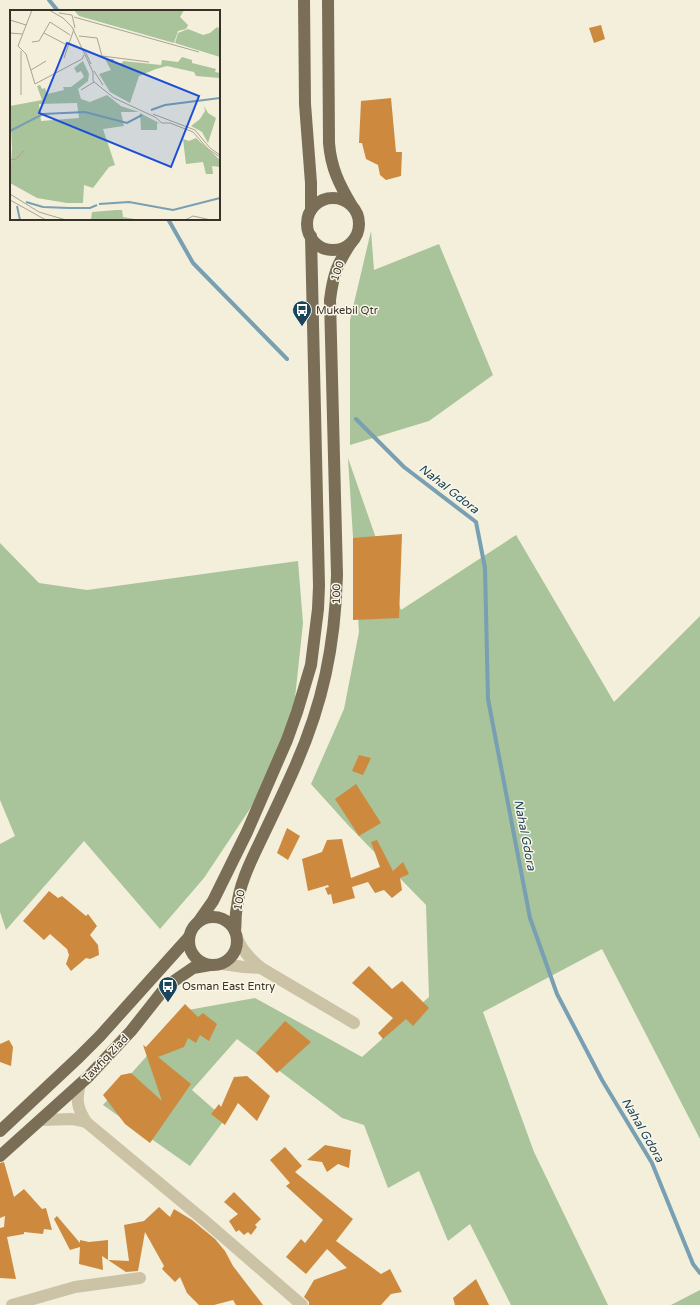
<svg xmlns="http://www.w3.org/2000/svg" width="700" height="1305" font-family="'Varela Round',sans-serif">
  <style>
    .green { fill: #a9c39a }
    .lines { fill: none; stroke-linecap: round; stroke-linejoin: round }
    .stream { stroke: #789fb2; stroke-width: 4 }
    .building { fill: #cd8a3f }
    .minor { stroke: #ccc3a6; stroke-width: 12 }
    .major { stroke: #7b6e57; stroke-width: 12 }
    .labels { text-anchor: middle; stroke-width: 3; stroke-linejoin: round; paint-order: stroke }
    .street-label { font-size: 11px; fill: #383127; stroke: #fbf7e8 }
    .poi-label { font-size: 11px; fill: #383127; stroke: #fbf7e8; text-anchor: start }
    .water-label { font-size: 12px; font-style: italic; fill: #1a455c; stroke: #fbf7e8 }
    .inset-river { fill: none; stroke: #789fb2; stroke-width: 2 }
    .inset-road { fill: none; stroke: #a8a393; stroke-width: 1 }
    .view { fill: #1d4ed8; fill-opacity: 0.15; stroke: #1d4ed8; stroke-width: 2 }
    .inset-edge { fill: none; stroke: #383127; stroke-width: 2 }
  </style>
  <rect width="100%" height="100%" fill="#f3efdb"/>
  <g class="green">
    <path d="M371,231L374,270L439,244L493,375L429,421L350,445V320Z"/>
    <path d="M348,458L401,610L516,535L614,702L700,616V1139L602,949L483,1012L534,1152L608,1305H511L470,1224L448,1241L419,1171L388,1188L364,1125L342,1118L237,1039L192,1090L225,1119L190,1166L103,1105L188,1010L255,998L362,1057L429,997L426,905L348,825L311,784L344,709L359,632Z"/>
    <path d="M0,543L39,583L87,590L298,561L303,623L295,698L275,771L204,878L160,929L84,841L6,930L0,912V844L15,836L0,800Z"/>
    <path d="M700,1290V1305H671Z"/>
  </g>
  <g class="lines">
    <g class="stream">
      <path d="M49,0L58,11"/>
      <path d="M168,219L193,263L287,359"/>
      <path d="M356,419L404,467L476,522L485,568L488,699L530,918L557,994L602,1080L652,1163L693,1264L700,1273"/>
    </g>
  </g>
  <g class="building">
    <path d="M601,25L605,39L594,43L589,28Z"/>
    <path d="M391,98L396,152H402L401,176L386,180L380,175L378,165L366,159L362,143H359L361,101Z"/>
    <path d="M402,534L399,618L353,620V538Z"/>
    <path d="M359,755L371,758L363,775L352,771Z"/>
    <path d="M356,784L381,823L359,836L335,799Z"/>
    <path d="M287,828L300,836L288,860L277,853Z"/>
    <path d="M342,839L351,878L380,867L371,842L377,840L393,871L403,862L409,874L400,878L402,890L392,898L384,890L375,893L368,882L352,887L355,898L333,904L331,894L328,895L325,888L329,887L328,885L308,891L302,859L322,852L327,840Z"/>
    <path d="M49,891L58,898L62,896L86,916L88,914L97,926L90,935L98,945L99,955L90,959L86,958L71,971L66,964L69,955L67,949L50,934L44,940L23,921Z"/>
    <path d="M369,966L392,989L402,981L429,1008L413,1026L406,1019L383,1039L378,1033L393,1018L352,983Z"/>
    <path d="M185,1004L198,1017L203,1013L217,1024L209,1041L200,1035L196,1043L188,1038L184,1047L158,1057L191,1084L150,1143L125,1124L103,1095L121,1075L131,1073L162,1101L143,1045L146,1047Z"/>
    <path d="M285,1021L311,1042L277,1073L256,1053Z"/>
    <path d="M9,1040L13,1047L11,1066L0,1062V1044Z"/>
    <path d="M247,1076L270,1096L257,1121L238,1103L225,1125L211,1114L219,1104L221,1107L234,1077Z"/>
    <path d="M325,1145L351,1150L349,1168L338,1164L327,1172L322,1162L307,1160Z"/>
    <path d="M285,1147L302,1166L295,1172L353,1219L336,1241L381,1274L390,1269L402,1292L391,1294L381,1305H309V1302L304,1297L314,1280L347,1268L327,1249L306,1274L286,1257L301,1239L305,1243L323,1220L286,1186L290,1183L270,1160Z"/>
    <path d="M4,1162L14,1197L24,1189L42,1209L46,1208L52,1230L44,1229L43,1234L24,1232V1234L7,1237L16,1279L0,1278V1228L4,1227L5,1216L0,1218V1163Z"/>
    <path d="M234,1192L261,1219L255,1225L257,1227L251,1235L248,1232L244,1235L239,1230L236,1232L229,1221L238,1214L224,1202Z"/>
    <path d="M159,1207L170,1217L174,1209L192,1220L215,1239L225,1251L233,1266L263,1305H236L233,1300L214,1305H199L187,1293L180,1277L175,1282L162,1269L164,1266L145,1232L138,1271L126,1272L102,1256L103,1270L79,1264L80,1247L70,1250L54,1219L57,1216L80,1243V1240L89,1242L108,1240V1260L129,1261L124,1225L144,1221Z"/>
    <path d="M476,1279L489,1305H455L453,1298Z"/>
  </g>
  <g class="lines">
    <g class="minor">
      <path d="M238,940C243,952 251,959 261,968L354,1023"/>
      <path d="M222,964L244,967L261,968"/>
      <path d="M80,1084C76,1101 77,1107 86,1122L205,1221L302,1305"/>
      <path d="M41,1120L72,1119L86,1122"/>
      <path d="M12,1305L75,1287L140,1278"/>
    </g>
    <g class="major">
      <path d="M304,0L305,104L311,183V210"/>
      <path d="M328,0L329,143C331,168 339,184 352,206"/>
      <circle cx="333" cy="224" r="26"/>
      <circle cx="213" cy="941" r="24"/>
      <path d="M199,921L213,901L247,832L287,740L297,712L311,665L318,609L319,586L311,236"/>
      <path d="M235,931C236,923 235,914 237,907C239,885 250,863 259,844C271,819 283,794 294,769C323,704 335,646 337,575L330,300C333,275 337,264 351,243"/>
      <path d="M0,1131L79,1057L100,1036L189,937"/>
      <path d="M0,1156L89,1076L131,1031L165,988L174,981L193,968L210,965"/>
    </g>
  </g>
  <defs>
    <symbol id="bus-pin" viewBox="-11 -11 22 30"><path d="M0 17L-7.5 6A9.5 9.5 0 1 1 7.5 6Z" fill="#1a455c" stroke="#fbf7e8"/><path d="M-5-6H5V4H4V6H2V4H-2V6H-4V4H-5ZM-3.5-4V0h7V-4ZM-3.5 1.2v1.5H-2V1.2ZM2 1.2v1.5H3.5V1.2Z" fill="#fff"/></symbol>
  </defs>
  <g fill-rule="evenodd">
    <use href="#bus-pin" x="291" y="299" width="22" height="30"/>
    <use href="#bus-pin" x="157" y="975" width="22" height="30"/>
  </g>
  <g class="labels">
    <g class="street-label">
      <text transform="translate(337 271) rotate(-71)" y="4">100</text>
      <text transform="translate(336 594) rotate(-88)" y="4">100</text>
      <text transform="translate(239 900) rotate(-79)" y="4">100</text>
      <text transform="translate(105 1058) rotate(-46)" y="4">Tawfiq Ziad</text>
    </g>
    <g class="poi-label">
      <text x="316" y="314">Mukebil Qtr</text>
      <text x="182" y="990">Osman East Entry</text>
    </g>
    <g class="water-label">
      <text transform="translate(449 489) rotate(38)" y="4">Nahal Gdora</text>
      <text transform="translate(525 835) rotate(79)" y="4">Nahal Gdora</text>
      <text transform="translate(643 1130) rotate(60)" y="4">Nahal Gdora</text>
    </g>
  </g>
  <g transform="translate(10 10)">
    <rect width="210" height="210" fill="#f3efdb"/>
    <path d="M64,0H174L170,7L178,15L176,19L168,21L164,33L69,6ZM207,17L210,19V47L165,33L168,23L178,19L193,25L200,23ZM172,47L182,50V53L206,59L205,62L210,63V68L186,66L184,62L157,56L146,59L129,66L120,93L100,82L89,64L101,60L95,49H104V53H112L113,51L151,55L152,50L168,52ZM73,51L79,64L78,71L68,79L71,89L80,92L97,85L111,96L129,102H111L114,116L93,119L105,155L99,157L83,178L74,175L73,193H57L27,188L0,173L2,138L0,96L32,90L27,76L30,75L32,79L35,78L37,84L54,80L53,77H61L74,67L71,61L67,63L64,58ZM67,93L69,108L31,111L29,94ZM194,96L198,103L206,108L198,133L192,122L181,116L190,109L195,101ZM130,103L151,114L147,113V120H131ZM186,128L210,150V157L202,156L203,164H196L193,152L176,154L173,129L179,131ZM106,200H112L113,207L130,210L81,209L82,202Z" fill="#a9c39a" fill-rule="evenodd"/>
    <path class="inset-river" d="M141,100L155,95L210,88M0,121L33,104L75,102L117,113L132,105M16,192L33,197L59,198H80L87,195M89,194L119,192L163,200L210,188M7,196L10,210"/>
    <path class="inset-road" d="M22,0L8,36L16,44L25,74L72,49L74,45M39,0L53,8L62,17L83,62V71L104,88L145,107L152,113H160L183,122L198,139L210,147M49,3L62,5L65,18M64,7L189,42M0,10L16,15M0,23L12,24M34,23L57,35M69,26L87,28L92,46L139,52M22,32L29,31L40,12L60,25M75,41L81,54M54,48L64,19M21,60L36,51M84,61L93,75M71,80L84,72M11,85V41M143,104L185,120L200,138L210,145M0,150L6,149L14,141M0,184L29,202L56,210M0,190L36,210M175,210L183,206L201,210"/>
    <path class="view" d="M57,33L189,86L161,157L29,103Z"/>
    <rect width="210" height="210" class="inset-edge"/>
  </g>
</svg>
